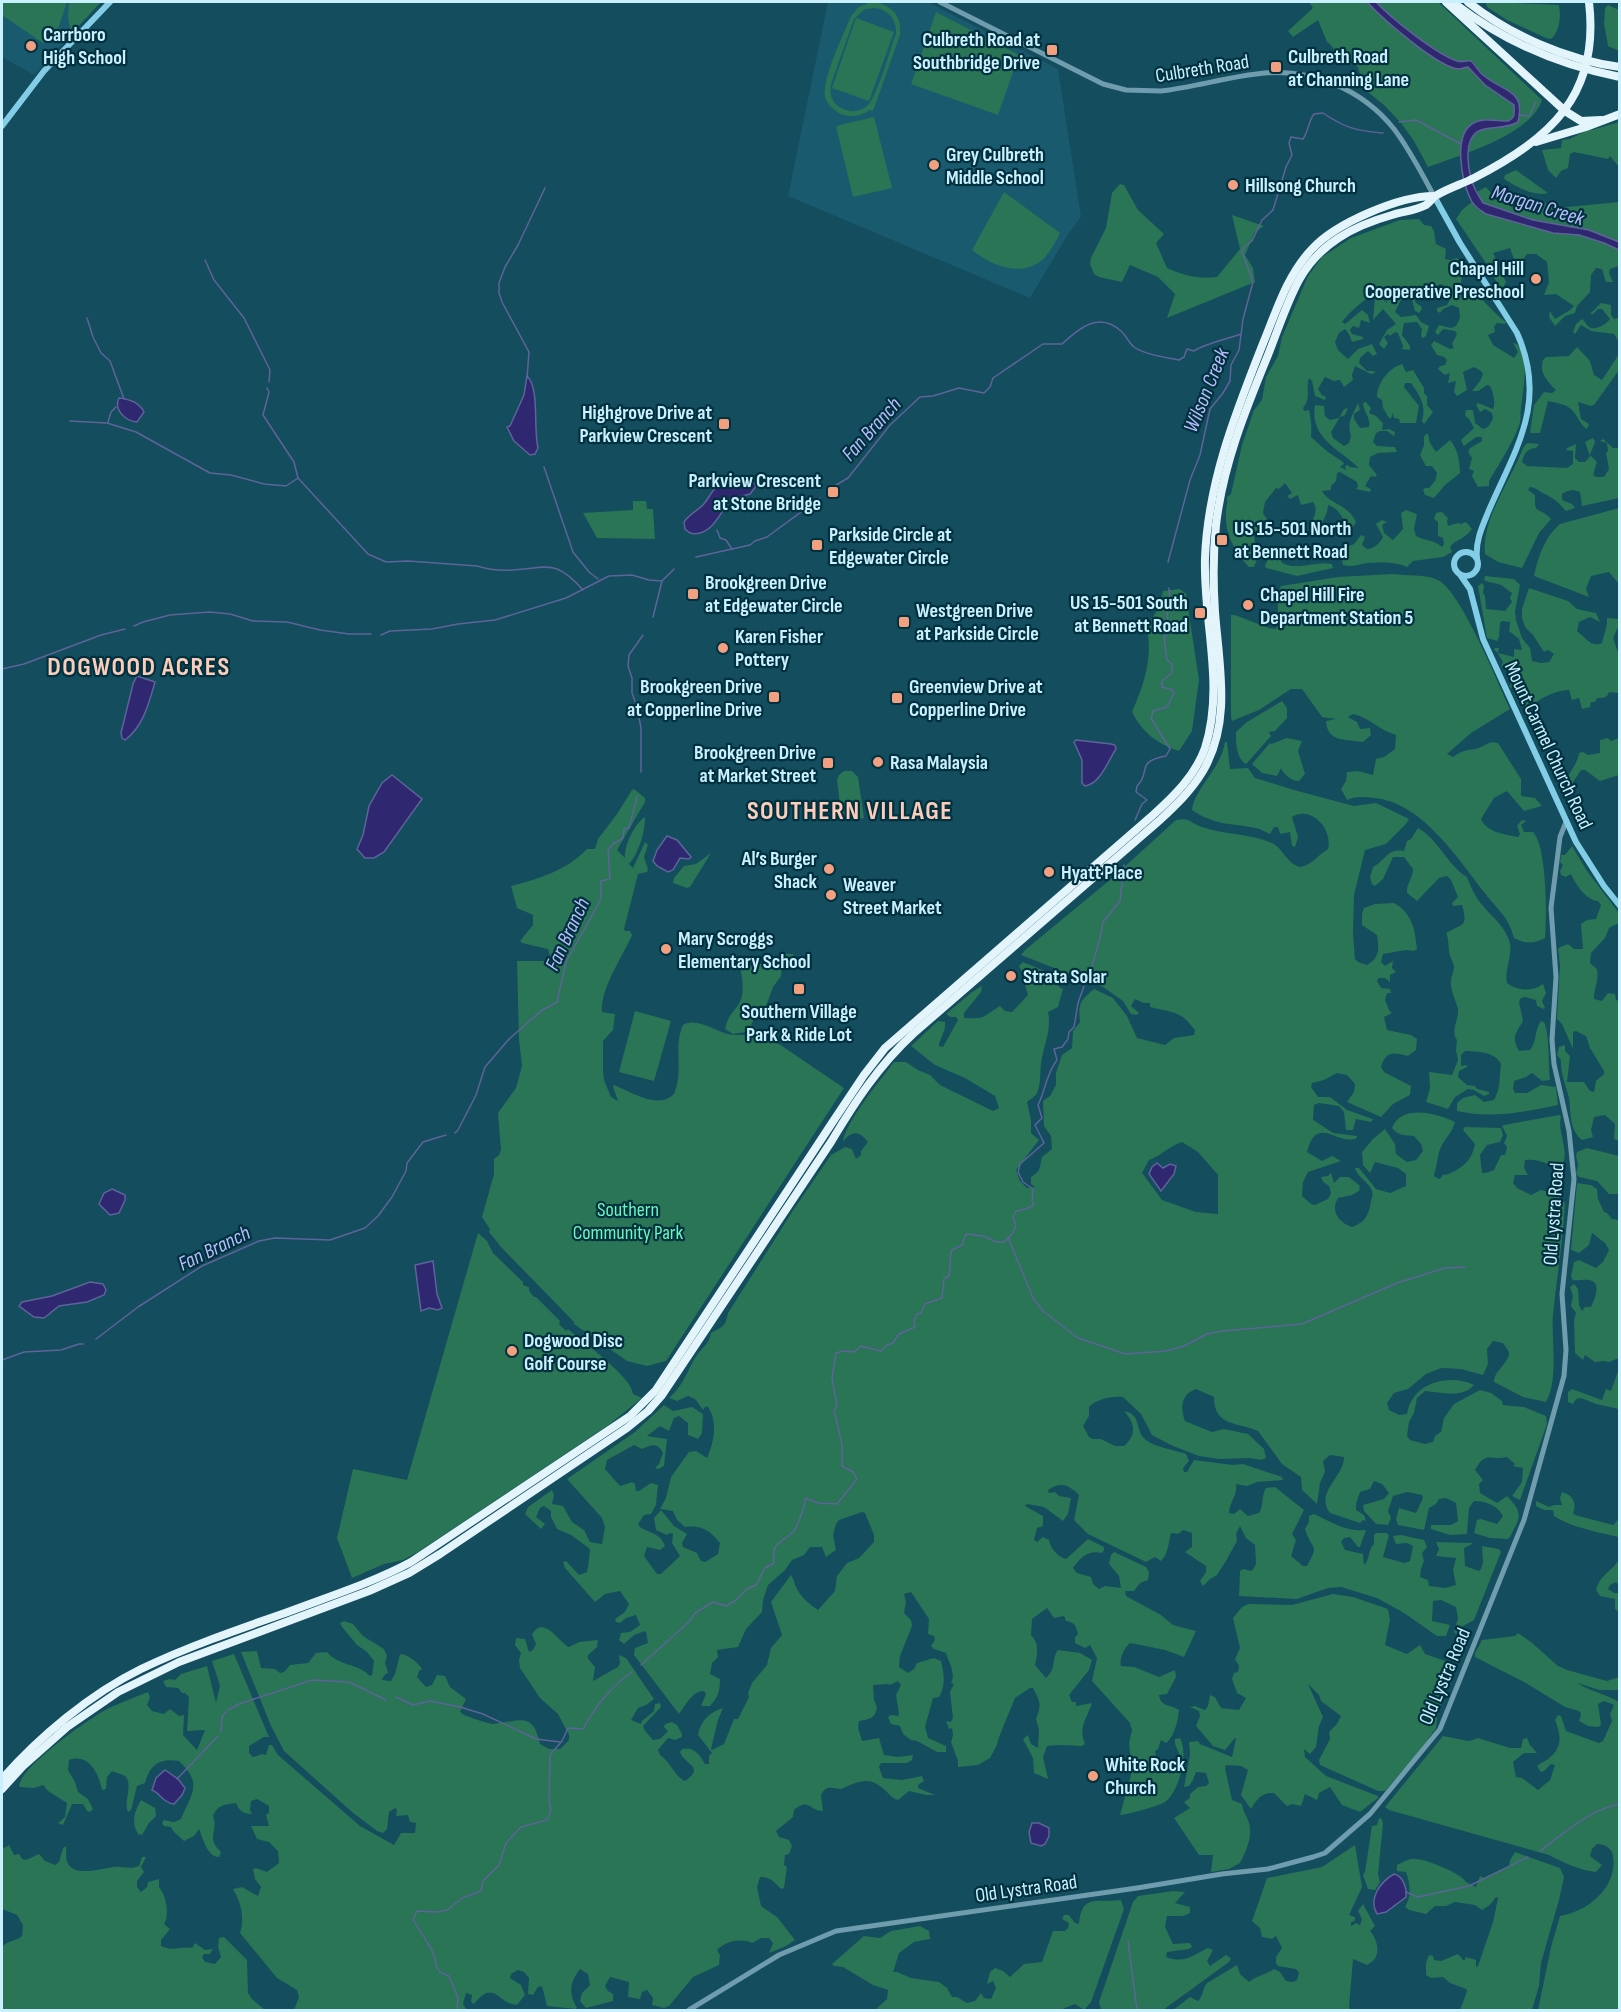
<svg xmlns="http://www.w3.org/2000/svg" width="1621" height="2012" font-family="'Sofia Sans Condensed',sans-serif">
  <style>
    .built { fill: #1a5a6e }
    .green { fill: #297555; fill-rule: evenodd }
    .water { fill: #2f276f; stroke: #5e639a; stroke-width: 1.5 }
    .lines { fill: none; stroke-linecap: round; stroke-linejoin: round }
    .stream { stroke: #5e639a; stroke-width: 1.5 }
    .tertiary { stroke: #709dad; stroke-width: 5 }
    .secondary { stroke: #84cde7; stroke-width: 6 }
    .trunk { stroke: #e3f4fb; stroke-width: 8 }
    .poi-dot { fill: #f2a080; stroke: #01313f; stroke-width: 2 }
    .labels { text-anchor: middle; stroke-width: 4.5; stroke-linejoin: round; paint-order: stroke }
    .poi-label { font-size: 20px; font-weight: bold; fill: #caeffd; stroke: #01313f; text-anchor: start }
    .street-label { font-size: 20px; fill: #caeffd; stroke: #01313f }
    .park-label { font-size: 20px; fill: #6bf8bb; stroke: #01313f }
    .water-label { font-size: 21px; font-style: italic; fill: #b9bcfc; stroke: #01313f }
    .district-label { font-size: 26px; font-weight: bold; letter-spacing: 1.5px; fill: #fdcdbb; stroke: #01313f }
  </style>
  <rect width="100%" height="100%" fill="#134d5e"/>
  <g class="built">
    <path d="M2,2H101L34,75L2,57Z"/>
    <path d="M828,2H928L1058,69L1081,217L1069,233L1030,298L788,196Z"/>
  </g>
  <g class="green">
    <path d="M2,2H66V5L58,29L43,43L2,15Z"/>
    <path d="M69,2H101L71,34L68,18Z"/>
    <path d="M871,2C890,3 903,16 900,35L873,111L870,110C861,116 850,119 839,113C834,110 829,106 826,100C819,83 844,34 851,16L859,7ZM875,8C889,10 897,20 896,34C890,49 878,95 868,105C861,112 850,113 841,108C832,103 829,94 831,84L854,19L865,9Z"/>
    <path d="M1309,2H1438L1542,100C1531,135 1460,155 1428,167L1414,141L1401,123L1384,105L1364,89L1358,67L1339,49L1335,51L1330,44L1327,42L1318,20L1293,37L1288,31L1313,8Z"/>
    <path d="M1490,2L1559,5C1561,16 1560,31 1551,39L1546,38L1507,20L1487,7L1486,3Z"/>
    <path d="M1608,5L1619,10V51L1608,46L1604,23L1605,8Z"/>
    <path d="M936,12L1019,55L998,115L911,84Z"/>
    <path d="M856,18L894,32L869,101L832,88Z"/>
    <path d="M874,117L892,188L853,197L836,126Z"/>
    <path d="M1619,122V167L1610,156L1608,159L1574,152L1570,154L1568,168L1561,171L1556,178L1548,170L1542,150L1561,148L1562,140L1570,139L1589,129L1592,130Z"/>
    <path d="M1516,170L1548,193C1534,197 1515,186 1504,179L1505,175Z"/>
    <path d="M1120,184L1124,185L1138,210L1164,234L1156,243L1167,268C1185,276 1198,279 1217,277L1240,249L1232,215L1264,226L1255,232L1245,255L1253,268L1255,282L1167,318L1175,294L1158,277L1130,265L1122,282L1099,277L1094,274L1090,264L1091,258L1106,228L1112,193Z"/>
    <path d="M1486,187L1492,194L1501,197L1506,190L1533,198L1557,208L1619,202V266L1610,269L1609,273L1613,282H1606L1602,269L1596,268L1591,275L1590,292L1577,306L1575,313L1565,316L1555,326L1549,317L1550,311L1555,319L1570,310L1574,306L1556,294L1544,295L1549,282L1547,262L1536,254H1527L1522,261L1519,274L1510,248L1493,253L1506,282L1503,288L1499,287L1490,269L1456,219L1462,210L1473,201L1469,196Z"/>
    <path d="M1004,192L1060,233C1055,243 1050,253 1042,260C1021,278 990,265 972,250Z"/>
    <path d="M1419,219L1424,225L1431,226L1434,231L1436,244L1446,249L1445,259L1450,260L1457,258L1461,262L1458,271L1462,274L1461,283L1468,289H1472C1485,301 1492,312 1506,322L1505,324L1497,323L1494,326L1495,332L1488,335L1493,345L1514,358L1518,352L1513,343L1517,344C1530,362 1523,388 1521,408C1520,413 1521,418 1520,422C1515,440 1499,464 1489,481V486L1478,487L1472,476L1474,471L1469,469L1472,458L1468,452L1470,448L1482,441V437H1476L1464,446L1461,440L1474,428L1469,419L1465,416L1466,410H1473L1475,423L1483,429L1488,427L1493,419L1492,413L1485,409L1480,412L1476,405L1478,403L1493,409C1496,403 1493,392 1490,386L1487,385L1478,391H1472L1480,381L1483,374L1481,371L1474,367L1463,372L1467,390L1457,396L1454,392L1456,381L1448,383L1450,373L1445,375L1438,369L1440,366L1445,365L1447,360L1444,357L1437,355L1431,345L1434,341L1450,349L1454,348L1452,344L1457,334L1455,331L1443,329L1438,335L1435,332L1439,325L1451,328L1456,326L1460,318L1459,308L1452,305L1443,309L1440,313L1437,311V308L1447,305L1451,298C1450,291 1448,286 1440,284L1433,289L1425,285L1416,289L1412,293L1416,303L1421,306L1422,309L1419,313L1415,311L1412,300L1402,298L1395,312L1401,317L1416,315L1421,322L1429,326L1426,336L1423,338L1421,336L1422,329L1417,322L1404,323L1402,335L1410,346V350L1402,349L1403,346L1398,333L1395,332L1390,336L1388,334L1384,337L1388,343L1384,349L1379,344L1387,330L1396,324L1383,309L1373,320L1375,298L1380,297L1388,304L1384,298L1382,286C1369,298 1352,308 1342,322L1345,324L1362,310L1368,315L1370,323L1361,320L1359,328L1353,326L1350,330L1352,334L1363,337V339L1352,342L1349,334L1345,329L1339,333L1335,342L1338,350L1348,359L1358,349L1372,344L1377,354L1373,356L1368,351L1360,358L1359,363L1367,371H1374L1375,373L1371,374L1355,366L1352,375L1353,380L1344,387L1340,380L1334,381L1325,377L1318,389L1322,395L1326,397L1325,400L1315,396L1312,381L1309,378C1305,390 1312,397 1303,408L1304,411L1309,410C1311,420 1312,428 1311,437L1328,452L1343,462L1344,464L1340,467L1346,470L1345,466L1348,465L1350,467L1359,468C1340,450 1309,438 1315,405L1324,406L1325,416L1330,420L1339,418L1344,409L1348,408L1345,415L1340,417L1331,432L1333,438L1344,446L1349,443L1351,436C1346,422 1353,415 1358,403L1360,410L1354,414V419L1360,428L1369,427C1371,417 1363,412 1363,403L1366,402L1371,408L1369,413L1376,416L1383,423L1382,430L1389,429L1395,432L1394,436L1387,431H1380L1376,433L1373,442L1377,446L1395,447L1397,452L1378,453L1370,457L1369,465L1377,475L1375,477L1371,476L1365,486L1371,489L1370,492L1356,489L1358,486L1357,482L1340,472L1337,473L1336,481L1331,486V490L1322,491C1330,505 1347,503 1356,522L1352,529C1341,522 1343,510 1328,505C1328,515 1321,521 1320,532L1310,528C1311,520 1320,512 1313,502L1301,505L1298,495L1290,499L1287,496L1292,493L1285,483L1279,489L1276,488L1265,502L1263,513L1272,527L1263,525L1258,533L1253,532L1257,551H1261L1265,549L1268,550L1257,560L1254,567H1249C1234,551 1224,533 1226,511C1226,506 1228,503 1227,497L1231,494L1242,445L1254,410L1262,400L1266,377L1278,356L1282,337L1308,276L1322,257L1351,238L1400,220Z"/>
    <path d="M1601,303L1611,305V315L1614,319L1619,318V342L1614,334L1591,331L1581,325L1575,334L1573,332L1576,324L1582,319C1585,321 1586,325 1589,327C1595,331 1607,324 1610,319L1602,309H1598L1593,314H1590Z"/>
    <path d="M1577,347L1590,361L1594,375L1602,380L1619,354V370L1594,405L1591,406L1578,402L1581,419L1589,424L1587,429C1580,425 1578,416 1572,410C1566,404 1557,403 1548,401L1540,433H1530L1534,405L1544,392L1552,393L1556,390C1547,381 1539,373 1543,360L1546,357L1569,356Z"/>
    <path d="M1402,364L1406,372L1413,370L1424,388V393L1427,396V405L1433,412L1424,424L1422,421C1427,405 1419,395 1411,383H1405L1404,387L1419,406L1416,423H1400L1399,419L1394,418L1393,413L1391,418H1389L1383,408L1382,400L1377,397C1377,383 1389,368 1402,364Z"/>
    <path d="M1426,434H1428L1430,443L1436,452L1450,440C1458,449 1460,462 1460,473L1445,485L1434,498L1425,495L1423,490L1425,488H1429L1435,481L1437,473L1432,466H1426L1420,455L1424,445V437Z"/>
    <path d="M1593,438L1595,442L1590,455L1597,462L1593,475L1596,477H1604L1609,469L1606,453L1608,451L1607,443L1600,441L1603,439L1613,448H1619V498L1582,506L1580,492C1573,489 1568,490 1562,494V500L1572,504L1575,508L1566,511C1557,501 1556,500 1545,494C1539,492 1538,488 1530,487L1528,490L1535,495C1534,517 1540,506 1551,519L1539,533L1522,568L1498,562L1485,554C1481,520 1511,480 1523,448L1527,443L1539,444L1536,448C1527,449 1524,453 1522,462L1527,466L1567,468L1573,464V451L1566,450L1567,448L1576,444L1575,458L1579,462H1585L1590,456L1585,442Z"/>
    <path d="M633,501H646L647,509H653L655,539L597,538L583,513L633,510Z"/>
    <path d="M1619,508V584L1609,572L1591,576L1586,589L1589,597L1534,576C1538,557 1545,536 1560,524Z"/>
    <path d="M1406,510L1417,514L1414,529L1416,536C1424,541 1433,539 1442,547L1444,544L1443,538L1438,536V522L1434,519L1436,513L1442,512L1448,518L1447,522L1448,526L1458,523L1461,524L1466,522L1472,529C1464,540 1456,539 1450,547L1452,552L1443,557L1413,561L1407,567C1396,562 1382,562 1368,563C1360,564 1351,568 1343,565L1341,556L1342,549L1354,544L1361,535L1365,537L1362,545L1367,549C1374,549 1380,543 1383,537L1376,524L1382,520L1387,522L1382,525L1384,533L1393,540L1403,529L1401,513Z"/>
    <path d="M1279,552L1283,554L1281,562C1295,572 1317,560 1332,564L1333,568L1297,576L1266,568L1265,565L1269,558Z"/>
    <path d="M1392,574C1406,576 1425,574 1438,580C1461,591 1498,684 1510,709L1471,733L1447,754L1453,757C1461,751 1466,750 1475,749C1485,747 1488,740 1498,743L1521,779V796L1535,798L1542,806L1524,811L1507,791L1494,798L1481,819C1487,833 1505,834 1518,837L1520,834L1517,826L1522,820L1526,821L1521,825L1524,832H1533C1547,846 1547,917 1545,938C1533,944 1526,944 1514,938C1508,915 1497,910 1484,892C1457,857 1421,802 1374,798C1363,797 1357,796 1347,800L1341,789L1346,781L1347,772L1358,771L1373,775L1376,759L1384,757L1395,749L1396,735C1379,730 1370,718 1353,714L1348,717L1357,722L1360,729L1370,728L1371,735L1363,742C1347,739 1327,743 1326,721L1336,719L1322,717L1302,689H1291L1259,710L1232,721L1231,717V615H1235L1269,628L1276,629C1281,615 1274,597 1281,586L1338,577Z"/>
    <path d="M1485,576L1514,579L1520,585L1515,611L1516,620L1522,638L1530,648L1532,661L1541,663L1549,662L1554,654L1548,650L1544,652L1533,635L1525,627L1522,618V609L1529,588L1568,601L1577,609L1596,613L1600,622L1590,617L1579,622L1577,631C1585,637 1591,648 1602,643L1607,624V618L1619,619V625L1613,638L1619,655V693L1609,692C1607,699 1602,698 1597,698L1595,702H1591L1590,707L1582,709L1579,698L1572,700L1569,690C1556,691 1546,695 1535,703L1529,701L1527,707L1520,704V699L1516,697L1517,694H1514L1515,689L1509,687L1519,671L1516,670L1513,673L1508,674L1507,670L1501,666L1503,662L1497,652L1494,650L1495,648H1499L1498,653L1514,657V649L1522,650L1519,639L1509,631L1510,622L1502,621L1500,623L1499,637L1497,641L1487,638L1478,586L1482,583L1484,586L1483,593L1485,596L1486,609L1505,611L1512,602L1510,598L1512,593C1508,590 1505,588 1501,585C1496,583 1489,583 1484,580Z"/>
    <path d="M1180,589L1186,594L1199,680L1192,731L1179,751C1157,744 1142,732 1132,712C1144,685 1154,655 1146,626L1160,607L1163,591Z"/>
    <path d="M1282,701L1287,708V718L1275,731L1269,732L1271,736L1246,764C1236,758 1236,743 1236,732L1247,722Z"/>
    <path d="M1287,738L1302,741L1298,751L1305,774L1299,781C1293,782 1283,774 1281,768L1277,776L1262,773L1252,764L1270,743L1271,744Z"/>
    <path d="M1608,738L1611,741L1619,738V775L1600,781L1585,770H1581L1573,782V793L1563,796L1562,794L1566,792C1562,777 1577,768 1579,753L1583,752L1588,755L1600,753V740Z"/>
    <path d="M1225,742H1227L1230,769L1248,768L1255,778L1294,790L1354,806L1376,803L1409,819L1406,824L1386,844L1365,850L1354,895L1353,934L1355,959L1358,962L1367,965C1380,957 1379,949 1377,935L1362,925V914L1364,908L1375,904L1394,903C1413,914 1415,930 1417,949L1414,951L1406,950L1383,954L1381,962L1385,966L1393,961L1392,968L1396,972L1390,975V982L1385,978H1379L1377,981L1381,988L1390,989L1391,993H1387L1385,1000L1389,1010L1392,1013L1384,1017L1387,1030L1411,1035L1417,1039L1416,1050L1408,1056C1393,1052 1386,1051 1381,1067L1384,1072L1411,1086L1410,1095L1393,1104L1381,1117L1347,1102L1354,1092L1355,1084L1347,1075L1337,1073L1324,1080L1312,1083L1311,1087L1318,1097H1330L1347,1110L1373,1119L1371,1122L1356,1119L1353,1130H1346L1344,1112L1339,1106L1319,1103L1314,1105L1313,1120L1315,1121L1333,1133L1357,1136V1138C1338,1147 1317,1113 1307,1152L1322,1161L1332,1156L1341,1161L1308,1172L1303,1182L1302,1196L1311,1204L1315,1205L1328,1199L1331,1193L1329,1186L1323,1182L1321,1177L1328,1176L1331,1173L1334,1183L1340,1177H1349L1360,1186L1359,1191L1352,1195L1338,1198C1330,1211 1339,1223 1352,1227C1366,1222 1369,1214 1371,1201C1372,1197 1373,1195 1372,1191C1369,1182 1357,1177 1355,1168H1359L1376,1189L1390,1193L1406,1186V1174L1398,1168L1375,1162L1370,1173L1363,1165L1362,1152L1373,1139L1385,1129L1395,1144L1396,1154L1407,1162L1416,1160L1423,1151L1421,1144L1414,1136C1405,1135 1398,1136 1392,1128C1401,1104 1436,1113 1455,1122C1453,1132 1444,1139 1440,1149C1437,1158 1437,1166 1434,1175L1435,1177L1440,1179C1446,1170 1440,1177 1448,1174C1463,1168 1472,1160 1475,1144L1463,1130L1465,1127L1501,1128L1503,1135L1500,1142L1487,1145L1480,1155L1482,1173H1486L1494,1170L1501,1155H1505L1507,1147L1504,1143L1507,1136L1502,1126L1504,1125L1559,1115L1561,1116C1557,1134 1570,1149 1562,1167C1549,1167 1542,1158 1525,1160L1524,1168L1528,1175H1515L1513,1183L1517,1188L1531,1195L1541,1190L1557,1194L1565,1203C1563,1240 1557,1277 1553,1314C1551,1339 1559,1379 1546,1402L1523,1397L1494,1382C1494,1370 1509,1364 1509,1352L1503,1343L1493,1341L1487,1349L1488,1364L1483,1375L1461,1369L1441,1368L1426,1374L1408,1389L1394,1393L1387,1403L1389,1410L1399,1415L1407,1414C1408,1409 1409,1404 1412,1400C1423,1380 1454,1375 1474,1385C1462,1399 1440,1392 1425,1391L1417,1398L1414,1413L1409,1422L1407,1436L1410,1440L1425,1444L1433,1442L1435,1436L1441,1432L1444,1418L1454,1404L1480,1390L1491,1393L1502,1401L1503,1405L1524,1407L1546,1416L1547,1424L1520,1500L1512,1496L1522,1482L1523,1468L1513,1466L1515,1464L1507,1457C1490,1461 1486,1450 1475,1470L1483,1480L1479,1484L1480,1493L1497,1503L1507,1496C1517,1507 1523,1513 1515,1527C1512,1532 1512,1535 1508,1539L1490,1538L1474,1533L1477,1520L1481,1519L1497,1524L1503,1516C1498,1506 1486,1501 1474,1501L1469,1508L1467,1534L1450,1535L1431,1529V1525H1451L1458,1521L1456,1503L1446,1498L1439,1499L1436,1504L1429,1508L1424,1530L1398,1525L1396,1519L1399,1508L1416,1513L1423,1498L1422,1495L1407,1492L1393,1496L1388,1511L1391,1518L1388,1525L1376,1524L1364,1511L1363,1505L1384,1499L1389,1493L1382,1484L1374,1481L1370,1489L1360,1492L1356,1504V1510L1364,1515L1366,1521L1363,1520L1360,1523L1330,1513C1314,1493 1344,1477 1344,1457L1330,1455L1323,1461L1325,1472L1320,1483L1317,1504L1302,1490L1301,1477L1282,1464L1258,1431C1238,1422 1214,1427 1214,1397L1196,1389C1181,1394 1180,1408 1185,1421L1212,1432L1224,1429L1248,1434L1264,1449L1266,1458L1261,1460L1250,1458L1219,1459L1199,1456L1173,1446L1152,1435L1141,1414L1123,1397C1113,1396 1096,1399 1089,1407V1416L1083,1426L1089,1437L1093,1439H1101L1115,1446H1124C1137,1435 1135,1423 1124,1411C1140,1414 1136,1426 1142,1436C1150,1447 1173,1449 1186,1454L1189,1461L1183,1468L1184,1472H1187L1194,1460L1233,1465L1243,1464L1282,1477L1283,1480L1257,1482L1247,1486L1236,1484C1238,1495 1229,1503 1229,1513L1234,1514L1240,1509L1248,1516L1259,1513C1264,1505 1261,1496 1266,1488L1275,1487L1304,1510L1292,1534L1296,1540L1291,1556L1303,1566H1307C1320,1542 1312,1552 1305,1529L1309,1522V1516L1314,1514C1331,1522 1346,1532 1366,1530L1360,1547H1358L1350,1537L1344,1538L1341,1542L1345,1550L1363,1554L1364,1565C1370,1560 1368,1549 1374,1544V1535L1376,1533H1386L1389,1535L1383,1557L1404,1563L1410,1561L1413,1546L1407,1543L1396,1544L1393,1536L1401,1535L1424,1540L1427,1547L1422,1553L1424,1561L1421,1569L1420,1577L1428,1580L1429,1586L1445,1588L1456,1585L1453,1570L1456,1558L1436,1556L1439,1549L1436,1542L1472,1543V1544L1464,1548L1465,1566L1479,1571L1481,1569L1483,1562L1482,1546L1499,1549L1501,1552L1474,1620L1463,1626L1456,1634L1454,1632L1458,1618L1456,1607L1441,1600L1433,1601L1432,1621L1450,1625L1446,1636H1437L1404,1613L1377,1598L1341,1587L1328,1588L1297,1599L1239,1596L1240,1571L1243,1569L1252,1571L1256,1564L1255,1545L1246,1538L1240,1526L1236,1534L1237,1541L1226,1561L1217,1575L1210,1579L1203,1586L1200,1581L1206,1572V1566L1185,1552L1192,1547V1533L1183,1530L1178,1534L1171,1533C1168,1543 1169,1553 1161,1561L1155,1557L1146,1562L1088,1534L1074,1520L1079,1495C1069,1485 1061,1481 1048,1490L1049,1493L1055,1492L1059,1496L1071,1498L1068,1514L1063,1521L1044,1507L1027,1504L1025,1506L1043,1516V1526L1037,1528L1034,1540L1037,1542L1043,1537L1049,1540C1050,1548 1058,1557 1066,1559L1088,1539L1104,1547V1550L1102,1553C1088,1550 1081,1557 1073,1568L1077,1573L1091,1577L1093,1584L1099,1589L1105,1586L1121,1588L1119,1576L1109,1564L1111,1555L1114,1552L1146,1567L1149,1572L1148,1580L1140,1583L1134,1591H1125L1126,1596L1161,1615L1173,1625L1196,1631L1184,1657L1165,1650L1130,1643C1124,1648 1119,1659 1121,1666L1134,1667L1159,1677L1175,1670L1176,1677L1167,1694L1159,1695C1161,1708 1171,1704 1179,1710C1178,1720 1175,1736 1166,1743L1161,1740L1158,1749L1155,1751L1158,1768L1170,1774L1175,1767L1172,1761L1178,1760L1180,1756L1175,1744V1739L1180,1738C1189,1754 1179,1792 1165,1802C1159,1806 1126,1815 1120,1815L1132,1771L1129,1743L1132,1730L1130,1723L1092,1681L1097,1658L1090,1645L1085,1648L1075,1643V1637L1078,1634C1075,1624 1075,1623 1066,1621L1064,1616L1054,1618L1047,1608L1032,1619L1031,1635C1040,1644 1037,1655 1035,1665L1046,1678C1057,1668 1051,1659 1058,1650L1080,1653L1092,1660L1089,1670L1069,1695L1072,1702H1076V1706L1092,1703C1087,1719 1078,1726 1085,1744L1082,1746L1059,1745L1047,1746L1043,1757L1048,1779L1034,1773L1033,1758L1023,1739L1028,1735L1031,1744L1038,1748L1039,1730L1036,1719C1042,1704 1040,1702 1033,1688H1030L1015,1698L999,1737L997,1745L990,1758L978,1765L958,1767V1761L951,1742L953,1735L952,1728L949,1729L946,1721L951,1722L953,1718L950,1692L954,1684L951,1683C956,1673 949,1663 946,1653L934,1649L931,1646L935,1640L934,1636L928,1634L929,1619L911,1592L904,1594L906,1602L904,1613L911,1620L912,1626L900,1656L899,1667L908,1673L914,1669L917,1663L934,1658L941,1661C944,1674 946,1685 939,1697L933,1698L925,1727L928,1738L946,1746V1752H937L917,1741L911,1740L903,1734L900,1726L891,1724L888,1717L891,1715L898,1716L899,1714L896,1695L901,1685L898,1681L890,1685L888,1684L873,1685L874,1700L877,1707C875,1719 870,1719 859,1721L858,1728L862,1741L879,1738L884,1755L898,1757L913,1755L912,1760L907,1763H881L879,1767L883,1778L902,1780L922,1776L924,1781L918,1785V1788L935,1795H926L909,1791L898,1800C892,1798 891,1796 887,1792C869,1775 861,1781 841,1789C832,1789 827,1784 821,1795L823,1811C809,1811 809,1797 794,1810L793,1817L776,1831L779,1837L789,1840L792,1846L789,1854L785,1855L784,1865L787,1867L784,1888L781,1889C774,1882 771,1877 760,1877L757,1887L761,1906L777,1917L795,1940L786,1946L769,1953L773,1943L769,1938H761L752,1943C740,1938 726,1941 717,1950L720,1955L719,1965L693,1977L669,2006L664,2008L652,2005L653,1998L647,1990L642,1992L640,1999L628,1997L629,1982L610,1977L605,1986L608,1991L613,1994V2001L586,2008L580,2001L582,1993L590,1985L588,1974L580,1969C570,1982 568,1993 577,2008L576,2009L547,2006L542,1986L538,1987L533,1995L528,1994L529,1978L524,1972L518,1970L511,1974L510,1978L521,1985L525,1995L517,2005C497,2004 495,1978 474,2004L471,2002L472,1995L466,1993L463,2004L467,2010H294L299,1997L297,1990L277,1978L240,1933C245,1917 241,1903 233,1889L242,1887L258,1896L261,1887L255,1879L253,1869L256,1868L267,1872L279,1863L278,1851L269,1842L257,1839L251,1826H269L266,1815L269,1813V1806L257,1799L251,1801L250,1810L252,1814C244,1814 239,1811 236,1803C226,1804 217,1805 213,1816C219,1832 205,1837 221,1852L219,1857C207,1857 203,1838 199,1829L194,1836L184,1841L174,1832L171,1827L164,1826L162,1823L164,1820L174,1822L181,1819C192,1792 203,1784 179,1761C160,1758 150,1764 145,1783L137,1786L131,1810L128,1812C123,1802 133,1786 126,1777C123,1774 116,1773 112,1771L107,1777L106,1789L102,1790C99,1774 89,1753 69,1760L68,1770L75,1782L78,1792L88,1799L93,1809L90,1812L87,1811L83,1804H72L63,1825L58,1823L65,1817L67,1803L48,1791L43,1785L34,1788L20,1787L19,1786C20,1767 91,1717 109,1708C122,1702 135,1697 148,1692L150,1697L147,1705L152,1711L164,1714L170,1709L179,1716L184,1715L183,1735L197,1750L205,1730L187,1731L189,1697L185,1693H182L178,1688L166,1687L163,1681L170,1679L175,1680L181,1674L207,1666L216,1703L220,1686L212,1661L234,1654L269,1737H264L249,1746V1753L253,1757L262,1754L266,1755L269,1745H272L278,1755L360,1826L394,1845L401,1833H415L416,1823L410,1822L408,1815L396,1816L397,1810L395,1808L389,1812L387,1829L383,1833L377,1831L352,1812L284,1751L271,1726L241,1652L257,1651L261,1668L275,1669L280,1673L284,1672L290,1665L308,1663L316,1653L327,1652C338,1666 358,1663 370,1676L372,1675L374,1661L367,1652L357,1645L342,1627L340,1623L344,1621L353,1624L363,1636L384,1649L387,1656L385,1663C391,1680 386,1668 382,1680L391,1681L395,1674L400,1654C407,1654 418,1662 422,1669L419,1671L417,1677L426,1687L432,1685L437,1675L445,1676L450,1687L466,1699L460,1712L464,1715C473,1718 483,1722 492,1724C496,1724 502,1722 507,1722C529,1717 535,1722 540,1744L549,1749H560L569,1740V1735L558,1714L540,1698L520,1668L519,1660L521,1653L515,1645L516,1638L525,1639L529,1652L533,1650L536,1644L532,1634C545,1615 557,1641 569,1647L579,1642L598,1640L597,1647C586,1658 584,1654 595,1667L593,1681L618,1667L620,1663L619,1655L626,1658L654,1699L646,1705L638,1708L631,1720L641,1724L642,1721L654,1711L655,1704L660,1703L661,1707L643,1726L645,1731L653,1740L660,1739L668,1731L664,1727L665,1724L672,1722L677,1725L682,1734V1737L675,1740L668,1738L658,1750L660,1755C671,1762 674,1776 685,1781C706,1766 684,1765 680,1752L682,1749C694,1746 700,1755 705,1764H709V1756L712,1753L698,1735C700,1721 710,1712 723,1708L718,1720L711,1749L712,1750L724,1744L734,1719H738L749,1697L748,1693L752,1683L767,1665L771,1648L782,1635L771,1602L791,1575C794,1579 794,1584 797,1589C802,1598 809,1604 818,1610L835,1591L837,1576L847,1563L859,1558L874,1542V1535L865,1513L862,1512L839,1520L836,1524L833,1535L836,1550L826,1557L822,1547H810L804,1555L792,1560L785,1570L768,1585L763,1600L762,1612L746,1629L738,1647L717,1650L718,1657L712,1663L710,1674L720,1679C720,1692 718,1697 710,1706H701L706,1694L704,1691C692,1691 686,1705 679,1714L634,1655L635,1648L648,1643L646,1632L645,1631L634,1635L624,1644L619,1640L621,1633L630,1632L640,1625L636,1615L626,1618L620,1623L616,1622L615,1619L625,1612L629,1604L620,1591L605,1594L595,1602L565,1568L563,1562L566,1561L579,1575L587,1572C588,1570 590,1552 590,1549L571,1535L557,1529L551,1517V1511L544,1506L540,1508L536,1517L545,1524L541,1529L525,1514L528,1507L552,1490L554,1495L552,1504L563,1506L572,1522L584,1530L590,1542L602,1544L605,1527L602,1518L567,1479L635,1432L664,1405L673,1411L692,1407L703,1414L702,1433L698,1439L688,1435V1423L679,1416L674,1418L669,1431L660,1426L647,1436L667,1439L664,1466L658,1469L655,1468L659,1464L663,1453C657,1442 652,1445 642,1449L634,1445L607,1460L605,1469L620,1486L632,1482L635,1484L636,1491H639L651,1483L658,1485L656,1505L651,1514L644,1515L638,1524L640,1527C649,1533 661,1533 665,1546L660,1550L647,1547L644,1556L657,1574H661L680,1556L672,1543L673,1534L670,1533L667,1535L656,1530L654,1518L661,1510L674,1526L687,1534L682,1543L683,1547L697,1553L701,1561L705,1562L718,1554L720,1543C710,1531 702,1525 685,1527L677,1520L673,1511L660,1509L666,1498L671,1477L689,1452L696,1451L707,1458C714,1442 718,1422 708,1407L706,1406L703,1410L695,1399L688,1396L677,1401L669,1398C682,1387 687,1372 695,1358C701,1348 709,1345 711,1333C723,1326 725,1328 728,1313L794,1209L831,1155L845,1147L852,1149L856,1159L861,1155V1151L868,1142C859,1131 852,1130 843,1142C844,1124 881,1079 894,1062H906L918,1070L930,1075L940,1085L993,1111L999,1108L995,1096L965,1078L935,1065L911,1046L938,1021L945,1022V1028L939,1044V1046L943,1047L958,1020L956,1017H951L946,1014L972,992L982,986L981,992L964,1013V1018C986,1019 982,1017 1000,1006L1005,1011L1012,1012L1028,995L1024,981L1027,974L1021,970L1019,966L1023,962L1052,974L1059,987L1063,989L1058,1007L1048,1012C1052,1031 1043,1046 1041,1064C1040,1073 1041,1084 1037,1093C1035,1097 1030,1099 1027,1102L1031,1120V1133L1039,1140L1016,1170L1020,1181L1027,1188L1035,1187L1031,1184V1177C1042,1170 1039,1168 1042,1157L1052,1149L1051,1136L1044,1126L1043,1101L1050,1096L1056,1085V1073L1062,1055L1072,1048L1073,1031L1080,1022C1078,1003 1080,1001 1094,989L1113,998L1127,1016L1137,1038L1165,1045L1174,1038L1194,1035L1195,1030C1191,1026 1188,1021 1184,1018C1176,1011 1160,1010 1150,1007V1003H1144L1135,999L1131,1006L1139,1013L1136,1015L1131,1014L1123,1001L1103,987L1021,955L1025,950L1111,879L1176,820C1190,817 1190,823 1202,827C1224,835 1250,833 1272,843C1284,849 1286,863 1300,867C1312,865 1318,855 1328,849C1333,829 1311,805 1292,817L1298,837L1295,847L1292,846L1290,832L1280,834L1278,827H1274L1270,834C1265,832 1261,829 1256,828C1230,823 1216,826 1192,810C1194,789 1221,769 1225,742ZM1182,1142L1198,1152L1218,1175V1214L1196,1212L1162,1200L1142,1173L1149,1160C1161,1156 1169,1146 1182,1142Z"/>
    <path d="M844,771H852L858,777L864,818L842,821L837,780L839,775Z"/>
    <path d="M634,789L645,798V802L617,850L625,858C624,845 635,823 645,817C645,832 639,853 629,864L633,868L645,842L648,845L644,857L648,869L647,872L638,874L624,929L625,931H630L632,935C623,956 600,989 602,1012L615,1014L613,1030L603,1041V1071L604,1080L611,1097L618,1101L613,1087L614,1085C631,1092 658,1110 674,1094C684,1070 673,1047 683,1025C696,1017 715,1031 728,1034C737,1036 744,1035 753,1033L752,1031L733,1034L725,1029C729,1011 736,1012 741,999C745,988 741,975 740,964L748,961V965L751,966L753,960L761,964L786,954H793L795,959L786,961L782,967L781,976L773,987L766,1006L755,1017L751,1025L844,1088L666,1361L647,1366L627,1361L574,1324V1322L501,1247L489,1232L490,1229L482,1217L494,1174V1159L499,1155L501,1150L498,1113L516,1088L522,1066L519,1039L517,961H547L550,956L548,949L522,943L520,941L533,925V915L517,908L511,886C539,879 567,870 587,849H595L598,839L617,814L632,790Z"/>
    <path d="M1418,828C1438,839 1448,866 1467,877C1471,887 1475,897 1483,906C1493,918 1503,924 1509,940C1514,954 1504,969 1507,983C1517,991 1532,992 1543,984L1546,993L1542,1001L1545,1008L1544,1009L1537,1006L1536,1000L1525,997L1521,998L1519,1002L1523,1021C1516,1033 1511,1038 1519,1051L1530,1050C1537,1042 1534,1030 1541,1021L1544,1022C1550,1035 1548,1064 1550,1080L1542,1081L1532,1073L1526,1077L1514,1081L1513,1089L1515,1093H1527L1541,1085L1556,1087L1558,1105C1525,1112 1491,1119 1457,1111V1103L1463,1098L1475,1095L1484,1102L1494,1100C1501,1088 1499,1077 1501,1064C1494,1051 1479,1052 1465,1051L1461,1055V1066L1467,1065V1067L1459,1071L1458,1077L1467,1085L1475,1086L1477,1089L1489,1092V1094L1484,1096L1474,1090L1468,1089L1455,1097L1448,1109L1426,1102L1430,1088L1429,1072L1452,1075L1458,1060L1456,1050L1457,1040C1450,1031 1459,1020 1458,1009C1456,1001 1452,994 1451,986C1450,979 1453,974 1454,968C1454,961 1449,957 1449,951C1448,944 1449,939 1446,933C1464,923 1468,927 1462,905L1453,906L1452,903L1458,897L1451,880L1447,876L1439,878L1417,901L1407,893C1406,884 1413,878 1413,869L1404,857H1393L1383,879L1375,886L1372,884L1370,877L1373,867C1386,860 1387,848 1404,851L1407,841L1411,839Z"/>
    <path d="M1572,846L1587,871L1619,913V923L1609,928L1605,938L1591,953L1590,963L1597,969C1599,981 1594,988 1594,999L1602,1001L1608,993L1615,994L1616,1000L1619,1001V1141L1614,1139L1615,1124L1605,1115L1594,1117L1591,1130L1593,1137L1582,1140C1569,1130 1571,1112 1569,1098C1566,1086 1560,1072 1561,1060L1557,1055L1559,1047L1565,1045V1051L1570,1056L1567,1082H1584L1590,1091L1594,1092L1596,1081L1604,1074V1071L1590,1048L1586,1036L1576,1031L1573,1032V1049L1562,1024L1557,1019L1560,965L1558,949L1560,947L1568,944L1574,949H1583L1581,924L1587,920L1596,919L1601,905L1598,901C1586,900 1576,885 1571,874L1566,877L1561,875L1560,871L1563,865L1560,862L1561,855H1565Z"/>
    <path d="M711,853L690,887L687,888L673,883L674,878L684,866L696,864Z"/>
    <path d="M635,1011L671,1021L654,1081L619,1072Z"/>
    <path d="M1587,1148L1619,1156V1194H1609L1597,1181L1579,1177L1576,1174L1578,1165L1576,1155L1577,1152Z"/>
    <path d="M1577,1183L1591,1185L1597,1189L1598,1199L1604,1212L1607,1213L1612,1219L1619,1220V1358L1609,1362L1604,1361L1595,1362L1585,1355L1583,1360L1575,1353L1574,1320L1576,1313L1571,1306L1573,1296L1570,1287L1574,1284L1578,1289L1579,1305L1582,1311L1585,1307H1591C1595,1299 1602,1282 1589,1280C1583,1279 1579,1281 1573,1280L1571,1277L1574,1262L1579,1260L1596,1268L1603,1262L1609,1250L1605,1243L1592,1233L1589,1245L1579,1253L1571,1250Z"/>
    <path d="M478,1233L487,1241L493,1253L523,1282V1285L529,1287V1291L534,1297H536L560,1321L559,1324L566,1331L568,1329C582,1341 633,1378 633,1394L642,1398L607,1426L418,1552L403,1560L384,1564L352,1578L337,1538L353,1469L407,1480Z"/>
    <path d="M1618,1371L1619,1409L1596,1404L1581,1398L1576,1399L1573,1404L1568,1402V1392L1572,1389L1602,1400L1606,1389L1611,1391Z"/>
    <path d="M1562,1492C1573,1495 1577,1503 1573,1513L1575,1515L1613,1525L1619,1519V1537C1597,1532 1573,1528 1554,1516L1553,1510H1544L1536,1506V1501L1549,1507L1554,1505H1562L1560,1498Z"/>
    <path d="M1619,1559V1585L1616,1582L1610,1585L1608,1589L1614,1593H1619V1612L1615,1609V1599L1600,1596L1596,1590C1600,1574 1613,1571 1619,1559Z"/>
    <path d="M1333,1594L1353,1597L1388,1609L1390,1620L1385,1645L1407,1654L1420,1645L1425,1654L1454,1664V1671L1438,1712L1436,1728L1421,1749L1385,1791H1378L1320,1765L1319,1760L1330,1739L1329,1732L1337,1724L1341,1716L1321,1701L1319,1695L1308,1684L1323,1717L1319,1726L1316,1747L1310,1754L1304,1749L1305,1757L1326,1776L1378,1796V1798L1360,1812L1342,1805L1330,1787L1319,1793L1317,1800L1305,1794L1301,1806L1292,1804L1287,1806L1274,1793C1262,1792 1256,1800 1251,1809L1241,1795L1248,1770L1241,1766L1226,1765L1225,1768L1232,1800L1242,1804C1243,1812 1247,1816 1249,1823C1253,1836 1246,1852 1240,1863L1229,1869L1211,1872L1213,1855H1199L1174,1818L1190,1808L1184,1802L1190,1798V1794L1198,1787L1206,1786L1209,1783L1206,1773L1196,1772L1193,1780L1189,1786L1184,1787L1190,1755L1189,1742L1198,1741L1200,1744L1232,1757L1236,1739L1235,1738L1225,1750L1213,1746L1196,1726L1200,1716L1199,1711L1190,1707L1195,1706L1205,1710L1208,1706L1210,1695L1215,1697L1221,1708L1239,1710L1246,1698L1237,1693L1232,1679L1234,1673L1238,1672L1239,1666L1235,1659L1240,1648L1233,1618L1242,1607L1248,1604L1292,1605Z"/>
    <path d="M1518,1633L1531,1642L1558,1666L1567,1670L1607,1681L1619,1677V1690H1599L1578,1683C1584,1689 1609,1695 1619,1702V2010H1538L1551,1947L1560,1916C1588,1912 1621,1885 1612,1852C1608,1846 1603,1844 1597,1844L1592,1849L1590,1856L1602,1865L1596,1872C1579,1870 1564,1863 1549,1855L1389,1810L1385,1807L1443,1736L1469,1741L1478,1738L1510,1748H1521L1523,1739L1527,1738L1530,1745L1537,1753H1524L1513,1762L1516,1777L1522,1778L1538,1790L1550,1780L1555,1765L1551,1764L1544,1771L1541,1772L1537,1766C1540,1763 1544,1762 1548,1759C1563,1748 1561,1735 1555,1720L1558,1715L1561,1716L1566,1731L1599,1743L1603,1741L1612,1721L1610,1714L1614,1705L1604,1701L1598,1704L1601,1724L1599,1727L1588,1726L1579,1721L1581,1714L1579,1711L1565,1707L1524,1682L1475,1657V1653L1482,1640L1515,1636Z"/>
    <path d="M141,1800L155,1808L156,1816L149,1823L142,1835L138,1834C131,1822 134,1812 141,1800Z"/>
    <path d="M1379,1818L1382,1819L1383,1824L1378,1874L1380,1882L1375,1890L1368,1889L1363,1875L1365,1872L1372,1826L1377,1825Z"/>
    <path d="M9,1845L14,1855L19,1854L22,1859L26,1860L39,1854L45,1861L55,1865L59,1862L63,1848L66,1846C67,1854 64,1862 72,1868C82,1875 104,1868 115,1867C124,1866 128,1870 139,1866L142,1857H146L141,1867L144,1872L137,1881V1887L141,1892L147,1887L148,1882L159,1879V1887C166,1895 170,1915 164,1924L170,1929L161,1940V1946C175,1952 178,1946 192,1948L195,1943L205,1950L213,1949L210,1954H204L202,1957L205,1962L215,1964L221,1957L218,1947L219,1938L224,1937L247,1960L248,1993L252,1999L265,2010H2V1947C8,1940 15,1942 22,1936L23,1925L17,1915L2,1909V1847L4,1848Z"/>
    <path d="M1355,1845L1362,1887L1349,1915L1355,1917V1921L1351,1922V1926L1356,1923L1360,1925L1362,1919L1358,1911L1363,1904L1375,1926L1370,1931C1379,1942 1382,1958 1367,1965L1353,1959L1349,2007L1351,2010H1173L1190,1997L1198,2001C1204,1995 1202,1989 1207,1983L1237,1965L1240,1974L1249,1982C1258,1975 1265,1975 1274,1969L1280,1972L1286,1981L1293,1982L1297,1980L1299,1973L1296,1969L1278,1966L1276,1963V1957L1282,1948L1276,1936L1272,1939L1262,1937L1260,1928L1252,1921L1267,1878L1322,1867Z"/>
    <path d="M1515,1852L1560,1868L1564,1877L1559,1900L1541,1963L1539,1986L1532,2010H1460L1467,1991L1466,1989L1450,1983L1443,1977L1431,1978L1426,1975V1963L1429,1955L1433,1956L1434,1960L1441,1961L1458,1954L1464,1961L1466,1957L1476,1960V1967L1478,1966L1493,1922L1498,1898L1496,1897L1490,1905L1482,1910L1475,1905L1455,1902L1446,1906H1435L1426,1914L1409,1910L1405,1907C1412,1895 1410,1884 1406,1872L1397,1871V1865C1402,1863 1409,1858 1415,1859C1426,1859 1461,1873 1466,1882L1476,1887L1480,1876L1484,1878L1509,1866L1510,1860Z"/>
    <path d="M1173,1891L1185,1892L1175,1903L1190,1907V1913L1183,1916H1167L1165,1927L1173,1944L1190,1943L1192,1947L1189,1949L1167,1952L1166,1957C1185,1964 1193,1955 1208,1948L1213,1950L1207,1961L1210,1966L1226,1955L1231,1958L1229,1962L1163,2010H1101L1099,2002L1133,1902L1138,1896Z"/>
    <path d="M1121,1900L1124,1909L1091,2002L1084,2010L1075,2004L1060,2010H875L887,1999L888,1990L873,1985L843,1967L834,1966L832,1964L864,1936L880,1938L891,1931L920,1926L929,1931L930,1939L914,1942L899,1953L893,1972H897L911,1978L939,1982L947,1988L952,1997H957L967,2003L975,2001L981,1993L984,1998L991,1999L996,1988L993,1981L987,1984L990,1972L995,1968L1003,1971L1010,1977L1024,1964L1042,1962L1053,1931H1065L1068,1928L1069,1923L1062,1919L1064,1915H1069L1075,1923L1079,1924C1081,1893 1098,1903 1121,1900Z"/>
  </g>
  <g class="water">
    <path d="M1367,2H1376C1391,18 1436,54 1457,61C1463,63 1465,60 1471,61C1476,65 1478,71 1483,75C1503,92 1526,89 1518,122C1507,129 1493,126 1481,130C1461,137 1468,177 1476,191C1478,195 1481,199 1483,203L1533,220L1589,230L1619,242V250L1604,243L1579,235L1553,233L1486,214C1480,210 1473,206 1470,198C1462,181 1453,136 1472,124C1482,117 1497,121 1508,121C1516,118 1514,112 1514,105L1485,85L1468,67C1465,67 1462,69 1459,69C1438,68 1382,18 1367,2Z"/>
    <path d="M527,376C540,389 533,428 538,448L535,454L530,455L514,441L507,427L510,426L524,395Z"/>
    <path d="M119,398C129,399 139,402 144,412L137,422C126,421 113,410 119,398Z"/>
    <path d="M726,480C736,480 750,476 756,486L750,494L730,499C721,513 710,538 690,533L685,529L684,522C689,514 697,511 703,505C711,496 713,486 726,480Z"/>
    <path d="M137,676L155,682C149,703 143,727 125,740L122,738L121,733L133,684Z"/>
    <path d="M1076,740L1111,744L1115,745L1116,749C1108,761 1100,784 1085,786L1082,783V760L1074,742Z"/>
    <path d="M392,775L422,799L384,852L374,858H365L357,849L363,835L369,806L382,783Z"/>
    <path d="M667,836L677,840L691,857L689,859L680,858L673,870L668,872L657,866L653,861L657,850Z"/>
    <path d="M1157,1163L1163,1168L1170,1164L1176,1166L1174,1174L1161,1191L1149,1174L1152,1167Z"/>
    <path d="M112,1189L125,1195V1200L119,1213L110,1215L99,1204L104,1193Z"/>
    <path d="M433,1261L437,1294L442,1308L438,1310L429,1308L421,1311L415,1265Z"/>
    <path d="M90,1282L103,1284L106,1290L104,1295L87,1302L59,1306L44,1318L34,1317L19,1306L22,1302L52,1296Z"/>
    <path d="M165,1770L178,1779L185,1788L182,1795L174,1804C163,1803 160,1793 152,1790L156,1778Z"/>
    <path d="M1032,1823H1039L1049,1828V1836L1045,1844L1041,1846L1031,1843L1029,1832Z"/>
    <path d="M1394,1874C1403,1876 1407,1888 1406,1897L1386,1912L1377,1914C1368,1899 1380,1882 1394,1874Z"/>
  </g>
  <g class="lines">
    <g class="stream">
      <path d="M1519,115L1529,116L1536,102"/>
      <path d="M1399,122L1416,120L1461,144"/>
      <path d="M205,260L214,280L244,318L270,370L269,382"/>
      <path d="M87,318L93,337L101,353L110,361L124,399"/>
      <path d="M527,378L529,352L502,302L499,293V283L505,267L518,245L545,188"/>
      <path d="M267,388L269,392L263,415L294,462L298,478L368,554L386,562L408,561L477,566C492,571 508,571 524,569C535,568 547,565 557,569C567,573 576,582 583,590"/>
      <path d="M70,421L107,423L136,432L210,473L231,475L264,484L286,486L298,478"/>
      <path d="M108,422L111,412L116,407"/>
      <path d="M544,467L573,552L589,572L598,579"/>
      <path d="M836,485L848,478L890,425L920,397L933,396L959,388L984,393L990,387L993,378L1043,344H1062C1080,327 1100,311 1122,332C1127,337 1129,343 1134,347C1146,355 1165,357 1179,360L1184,357L1187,349L1194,351C1204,344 1227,339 1241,334"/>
      <path d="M717,530L720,538L726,540L732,549"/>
      <path d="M696,557L750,545L755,541L767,537L820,498"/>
      <path d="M1168,562L1190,480L1200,455L1210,409L1223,393L1230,381L1231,365L1239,350L1243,319L1253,282L1242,252L1244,247L1252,241L1262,220L1273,210L1286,167L1292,155L1289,143L1291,137L1303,139C1309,130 1308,122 1314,114L1323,113C1345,128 1357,131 1383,133"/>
      <path d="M653,617L662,581L674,569"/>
      <path d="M134,626L143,622L170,615L210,612L230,614L253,621L287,622L320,630L349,634H371"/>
      <path d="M381,635L390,631L432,629L458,624L495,620L566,598L609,576L632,575L649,580L662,581"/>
      <path d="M2,669L24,664L101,635L125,629"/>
      <path d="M641,772V728L637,707L632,693V678L628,666L629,655L643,635"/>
      <path d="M1135,820L1142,804L1147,800L1136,792L1137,786C1152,772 1134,762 1166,756L1170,749L1151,718L1153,711L1167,707L1174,693L1173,690L1162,687V681L1172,673V664L1167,660L1164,638L1169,632L1167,614L1170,604L1169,588"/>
      <path d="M1088,980L1100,938L1103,922L1120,901L1124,865"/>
      <path d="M455,1133L458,1130L476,1095L485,1067L509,1039L541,1011L557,1002L566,962L601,899V881L610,879L608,850L613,844L623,838L624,829L629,828L637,797"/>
      <path d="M1008,1237L1033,1298L1043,1311L1078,1338L1125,1354L1166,1351L1184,1346L1207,1334L1223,1331L1302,1324L1397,1283L1445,1268L1465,1267"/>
      <path d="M96,1339L138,1307L202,1266L259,1241L275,1238L330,1240L365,1228L378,1216L392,1197L406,1171L407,1163L423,1142L446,1135"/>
      <path d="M2,1360L24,1352L61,1350L79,1344H83"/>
      <path d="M641,1665L690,1621L695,1613L713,1602L726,1606L736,1600L747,1589L756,1585L765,1568L774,1563C771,1541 781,1544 793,1532C800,1524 803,1508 806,1498L818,1503L837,1504L857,1479L853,1472L842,1466V1444L834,1410L837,1406L832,1378L836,1353L843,1351L854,1352L861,1346L881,1351L887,1345L893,1343L899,1334L915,1327L914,1320L917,1314L921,1313L925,1304L942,1298L944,1279L949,1276C951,1268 949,1256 952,1250L962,1245L966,1234L983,1236L996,1242H1004L1012,1234L1016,1225L1013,1217L1016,1211L1026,1209L1034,1205L1032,1201L1033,1189L1023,1182L1018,1172L1020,1164L1044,1143L1035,1125L1042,1118L1038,1105C1046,1089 1046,1074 1057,1060L1054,1049L1062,1047L1068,1039L1069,1032L1074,1027L1078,1003L1084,986"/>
      <path d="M396,1697L413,1705L430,1701L460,1707L483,1714L536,1739L560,1742"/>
      <path d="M228,1710L239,1704L312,1680L349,1682L386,1700"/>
      <path d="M221,1732L222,1717L226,1712"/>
      <path d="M177,1779L218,1736"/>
      <path d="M1540,1851C1565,1833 1588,1810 1620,1804"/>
      <path d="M1406,1892L1418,1897L1469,1886L1528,1857"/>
      <path d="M1128,1941L1137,2010"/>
      <path d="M457,2010L458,1998L449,1976L440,1972L436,1966C437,1952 420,1933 413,1919L417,1911L436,1912L447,1910L462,1898L481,1891L483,1881L499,1865L506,1843L521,1827L547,1820L551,1810L549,1802L550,1755L562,1741L568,1728L583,1729C596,1706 610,1687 632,1672"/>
    </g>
    <g class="tertiary">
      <path d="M940,2L1103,84L1126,90L1161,91C1196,87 1230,76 1265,73C1314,69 1363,90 1394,129C1410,150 1422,174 1434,196"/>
      <path d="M689,2010L779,1955L836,1931L1137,1888L1222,1874L1268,1869L1313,1857L1325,1853L1370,1814L1440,1729L1524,1520L1564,1376L1566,1350L1562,1294L1574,1179L1569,1131L1554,1064L1552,1040L1556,977L1551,908L1560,837L1566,822"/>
    </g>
    <g class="secondary">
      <path d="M2,126L44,71L110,2"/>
      <path d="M1434,196L1460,243L1517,333C1548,402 1516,448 1489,510C1483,525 1475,541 1477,558"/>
      <circle cx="1466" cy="564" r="12"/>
      <path d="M1461,576L1470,589L1483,639L1576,842L1604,886L1620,906"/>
    </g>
    <g class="trunk">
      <path d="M1446,2L1565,111L1581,121L1601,120"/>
      <path d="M1468,2C1510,35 1566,60 1620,67"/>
      <path d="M1455,4C1505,42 1558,65 1620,77"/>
      <path d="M1536,142L1586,127L1620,114"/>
      <path d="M2,1779C39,1737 90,1694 141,1669C187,1647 236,1630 285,1613C327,1597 372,1583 411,1562L630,1416L656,1390L832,1123L864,1075L885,1048L1153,815C1174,796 1195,776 1205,748C1225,686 1203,622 1205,558C1208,481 1236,412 1264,341C1277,309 1288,274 1312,249C1336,223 1399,196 1434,196"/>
      <path d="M2,1789L23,1766L67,1727L118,1692L179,1662L369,1591L409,1573L440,1554L627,1428L648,1411L662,1395L831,1142C855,1102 879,1065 914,1033L1160,820C1176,805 1191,791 1203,771C1232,721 1219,666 1215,612C1213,583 1213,554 1216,525C1223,465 1245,411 1268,355C1278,330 1286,304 1299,280C1319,244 1353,226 1392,215C1402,212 1417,210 1426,205C1430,202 1433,197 1437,195C1449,188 1462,184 1474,178C1551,138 1600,95 1589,2"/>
    </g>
  </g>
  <g class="poi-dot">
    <circle cx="31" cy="46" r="6"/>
    <rect x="1046" y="44" width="12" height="12" rx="3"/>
    <rect x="1270" y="61" width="12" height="12" rx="3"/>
    <circle cx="934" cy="165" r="6"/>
    <circle cx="1233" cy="185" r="6"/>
    <circle cx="1536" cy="279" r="6"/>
    <rect x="718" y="418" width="12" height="12" rx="3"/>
    <rect x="827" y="486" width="12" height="12" rx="3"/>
    <rect x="1216" y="534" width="12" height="12" rx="3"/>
    <rect x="811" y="539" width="12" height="12" rx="3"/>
    <rect x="687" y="588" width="12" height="12" rx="3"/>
    <circle cx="1248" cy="605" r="6"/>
    <rect x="1194" y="607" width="12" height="12" rx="3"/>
    <rect x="898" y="616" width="12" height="12" rx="3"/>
    <circle cx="723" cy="648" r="6"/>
    <rect x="768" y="691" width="12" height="12" rx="3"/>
    <rect x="891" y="692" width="12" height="12" rx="3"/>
    <circle cx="878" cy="762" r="6"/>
    <rect x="822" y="757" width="12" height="12" rx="3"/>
    <circle cx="829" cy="869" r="6"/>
    <circle cx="1049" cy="872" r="6"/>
    <circle cx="831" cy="895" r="6"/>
    <circle cx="666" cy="949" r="6"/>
    <circle cx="1011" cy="976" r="6"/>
    <rect x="793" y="983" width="12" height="12" rx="3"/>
    <circle cx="512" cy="1351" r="6"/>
    <circle cx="1093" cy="1776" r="6"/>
  </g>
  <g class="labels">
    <g class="poi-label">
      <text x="43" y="41">Carrboro<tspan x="43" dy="23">High School</tspan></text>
      <text x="1040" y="46" text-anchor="end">Culbreth Road at<tspan x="1040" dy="23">Southbridge Drive</tspan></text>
      <text x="1288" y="63">Culbreth Road<tspan x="1288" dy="23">at Channing Lane</tspan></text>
      <text x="946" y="161">Grey Culbreth<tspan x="946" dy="23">Middle School</tspan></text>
      <text x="1245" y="192">Hillsong Church</text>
      <text x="1524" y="275" text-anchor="end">Chapel Hill<tspan x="1524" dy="23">Cooperative Preschool</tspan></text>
      <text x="712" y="419" text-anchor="end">Highgrove Drive at<tspan x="712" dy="23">Parkview Crescent</tspan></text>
      <text x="821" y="487" text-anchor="end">Parkview Crescent<tspan x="821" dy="23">at Stone Bridge</tspan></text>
      <text x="1234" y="535">US 15-501 North<tspan x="1234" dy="23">at Bennett Road</tspan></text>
      <text x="829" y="541">Parkside Circle at<tspan x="829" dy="23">Edgewater Circle</tspan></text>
      <text x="705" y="589">Brookgreen Drive<tspan x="705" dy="23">at Edgewater Circle</tspan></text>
      <text x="1260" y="601">Chapel Hill Fire<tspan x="1260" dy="23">Department Station 5</tspan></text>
      <text x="1188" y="609" text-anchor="end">US 15-501 South<tspan x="1188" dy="23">at Bennett Road</tspan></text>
      <text x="916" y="617">Westgreen Drive<tspan x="916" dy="23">at Parkside Circle</tspan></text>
      <text x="735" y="643">Karen Fisher<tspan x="735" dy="23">Pottery</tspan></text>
      <text x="762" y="693" text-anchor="end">Brookgreen Drive<tspan x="762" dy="23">at Copperline Drive</tspan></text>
      <text x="909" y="693">Greenview Drive at<tspan x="909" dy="23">Copperline Drive</tspan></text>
      <text x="816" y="759" text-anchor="end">Brookgreen Drive<tspan x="816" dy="23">at Market Street</tspan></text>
      <text x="890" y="769">Rasa Malaysia</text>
      <text x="817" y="865" text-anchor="end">Al’s Burger<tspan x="817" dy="23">Shack</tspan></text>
      <text x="1061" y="879">Hyatt Place</text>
      <text x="843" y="891">Weaver<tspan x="843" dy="23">Street Market</tspan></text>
      <text x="678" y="945">Mary Scroggs<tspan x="678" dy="23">Elementary School</tspan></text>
      <text x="1023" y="983">Strata Solar</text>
      <text x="799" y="1018" text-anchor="middle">Southern Village<tspan x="799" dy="23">Park &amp; Ride Lot</tspan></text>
      <text x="524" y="1347">Dogwood Disc<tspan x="524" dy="23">Golf Course</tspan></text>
      <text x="1105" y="1771">White Rock<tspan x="1105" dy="23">Church</tspan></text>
    </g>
    <g class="street-label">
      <text transform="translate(1202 68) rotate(-9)" y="7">Culbreth Road</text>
      <text transform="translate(1549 745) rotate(65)" y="7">Mount Carmel Church Road</text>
      <text transform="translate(1553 1214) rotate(-86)" y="7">Old Lystra Road</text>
      <text transform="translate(1444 1676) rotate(-67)" y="7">Old Lystra Road</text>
      <text transform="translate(1026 1888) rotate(-8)" y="7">Old Lystra Road</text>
    </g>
    <g class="park-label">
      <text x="628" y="1216">Southern<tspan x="628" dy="23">Community Park</tspan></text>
    </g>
    <g class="water-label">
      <text transform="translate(1538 205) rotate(17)" y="7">Morgan Creek</text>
      <text transform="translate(1206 390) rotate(-68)" y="7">Wilson Creek</text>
      <text transform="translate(871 429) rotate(-48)" y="7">Fan Branch</text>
      <text transform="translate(567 934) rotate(-65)" y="7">Fan Branch</text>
      <text transform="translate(214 1248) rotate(-26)" y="7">Fan Branch</text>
    </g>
    <g class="district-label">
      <text x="139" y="675">DOGWOOD ACRES</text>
      <text x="850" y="819">SOUTHERN VILLAGE</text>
    </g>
  </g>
  <rect width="1621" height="2012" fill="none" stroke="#caeffd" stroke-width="6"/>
</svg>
